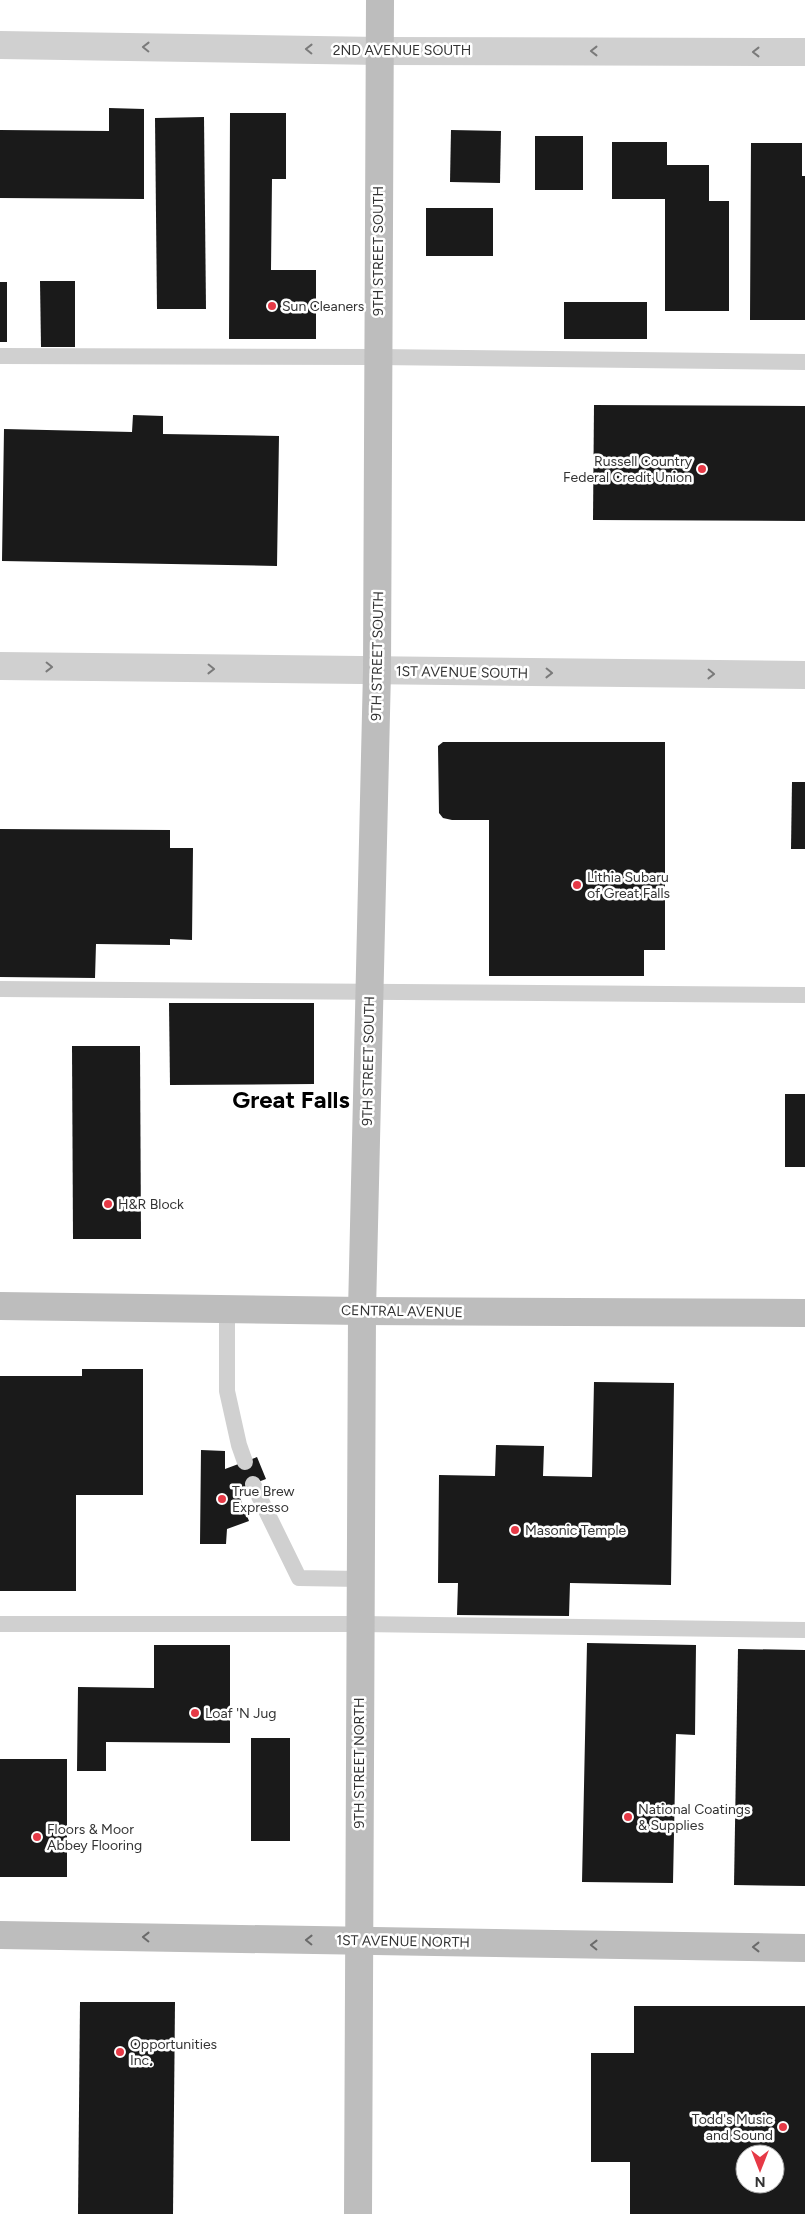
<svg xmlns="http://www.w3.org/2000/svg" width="805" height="2214" font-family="Figtree,sans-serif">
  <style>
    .building { fill: #1a1a1a; fill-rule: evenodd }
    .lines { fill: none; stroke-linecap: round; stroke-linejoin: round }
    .lane { stroke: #d0d0d0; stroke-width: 16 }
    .street { stroke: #d0d0d0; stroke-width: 28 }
    .secondary { stroke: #bdbdbd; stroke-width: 28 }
    .oneway { stroke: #7a7a7a }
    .oneway2 { stroke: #6a6a6a }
    .poi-dot { fill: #e63946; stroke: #fff; stroke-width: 2 }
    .labels { text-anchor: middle; stroke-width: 5; stroke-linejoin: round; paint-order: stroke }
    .street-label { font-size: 14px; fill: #333; stroke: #fff }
    .poi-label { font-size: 14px; fill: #333; stroke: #fff; text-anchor: start }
    .town-label { font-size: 24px; font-weight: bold; fill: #000; stroke: #fff }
  </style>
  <rect width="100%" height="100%" fill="#fff"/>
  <g class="building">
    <path d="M109,108L144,109V199L0,198V130L109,131Z"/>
    <path d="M230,113H286V179H272L271,270H316V339H229Z"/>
    <path d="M204,117L206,309H157L155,118Z"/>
    <path d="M451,130L501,131L500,183L450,182Z"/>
    <rect x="535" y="136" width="48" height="54"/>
    <path d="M612,142H667V165H709V201H729V311H665V199H612Z"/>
    <path d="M751,143H802V176H805V320H750Z"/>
    <rect x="426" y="208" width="67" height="48"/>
    <path d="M40,281H75V347H41Z"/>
    <rect x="0" y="282" width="7" height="60"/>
    <rect x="564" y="302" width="83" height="37"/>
    <path d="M594,405L805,406V521L593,520Z"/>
    <path d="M133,415L163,416V434L279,436L277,566L2,561L4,429L132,432Z"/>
    <path d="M443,742H665V950H644V976H489V820H452L443,818L439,813L438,746Z"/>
    <path d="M792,782H805V849H791Z"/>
    <path d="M0,829L170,830V848H193L192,940L170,939V945L96,944L95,978L0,977Z"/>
    <path d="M169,1003H314V1084L170,1085Z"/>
    <path d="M72,1046H140L141,1239H73Z"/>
    <rect x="785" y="1094" width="20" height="73"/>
    <path d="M82,1369H143V1495H76V1591H0V1376H82Z"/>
    <path d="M594,1382L674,1383L671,1585L570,1583L569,1616L457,1615L458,1583H438L439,1475L495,1476L496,1445L544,1446L543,1476L592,1477Z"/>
    <path d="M201,1450L225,1451V1469L257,1457L266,1479L237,1490L249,1521L227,1529L226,1544H200Z"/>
    <path d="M587,1643L696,1645L695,1735L676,1734L673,1883L582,1882Z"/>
    <path d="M154,1645H230V1743L106,1742V1771H77L78,1687L154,1688Z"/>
    <path d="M738,1649L805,1650V1886L734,1885Z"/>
    <rect x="251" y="1738" width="39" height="103"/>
    <rect x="0" y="1759" width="67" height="118"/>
    <path d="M80,2002H175L173,2214H78Z"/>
    <path d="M634,2006H805V2214H630V2162H591V2053H634ZM745,2154H775V2184H745Z"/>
  </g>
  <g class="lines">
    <g class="lane">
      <path d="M0,356L377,357L805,362"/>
      <path d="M0,989L805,995"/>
      <path d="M227,1309V1391L239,1445L245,1462"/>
      <path d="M253,1484L299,1578L360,1579"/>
      <path d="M0,1624H360L805,1630"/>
    </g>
    <g class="street">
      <path d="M0,45L379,51L805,52"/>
      <path d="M0,666L805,675"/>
    </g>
    <g class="secondary">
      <path d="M0,1306L362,1311L805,1313"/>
      <path d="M0,1935L805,1948"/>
      <path d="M358,2214L362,1311L377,671L380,0"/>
    </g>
  </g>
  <defs><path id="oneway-chevron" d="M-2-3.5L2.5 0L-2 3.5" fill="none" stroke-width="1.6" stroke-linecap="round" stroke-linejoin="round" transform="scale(1.25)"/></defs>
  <g class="oneway">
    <use href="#oneway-chevron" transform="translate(146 47) rotate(-179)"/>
    <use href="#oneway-chevron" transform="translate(309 49) rotate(-179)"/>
    <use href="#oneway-chevron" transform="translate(594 51) rotate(-180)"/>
    <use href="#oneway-chevron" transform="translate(756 52) rotate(-180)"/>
    <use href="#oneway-chevron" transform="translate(49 667) rotate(1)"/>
    <use href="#oneway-chevron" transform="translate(211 669) rotate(1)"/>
    <use href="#oneway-chevron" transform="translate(549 673) rotate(1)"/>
    <use href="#oneway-chevron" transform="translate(711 674) rotate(1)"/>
  </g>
  <g class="oneway2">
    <use href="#oneway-chevron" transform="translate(146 1937) rotate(-179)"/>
    <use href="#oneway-chevron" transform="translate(309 1940) rotate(-179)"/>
    <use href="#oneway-chevron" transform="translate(594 1945) rotate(-179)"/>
    <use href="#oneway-chevron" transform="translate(756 1947) rotate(-180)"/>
  </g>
  <g class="poi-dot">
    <circle cx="272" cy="306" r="5"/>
    <circle cx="702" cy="469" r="5"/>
    <circle cx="577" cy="885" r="5"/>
    <circle cx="108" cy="1204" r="5"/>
    <circle cx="222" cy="1499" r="5"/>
    <circle cx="515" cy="1530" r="5"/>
    <circle cx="195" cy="1713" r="5"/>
    <circle cx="628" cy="1817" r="5"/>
    <circle cx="37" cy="1837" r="5"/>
    <circle cx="120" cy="2052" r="5"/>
    <circle cx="783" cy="2127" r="5"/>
  </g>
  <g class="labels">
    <g class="street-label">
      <text x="402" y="55">2ND AVENUE SOUTH</text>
      <text transform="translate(378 251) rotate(-90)" y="5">9TH STREET SOUTH</text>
      <text transform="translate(377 656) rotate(-89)" y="5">9TH STREET SOUTH</text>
      <text transform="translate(462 672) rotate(1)" y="5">1ST AVENUE SOUTH</text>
      <text transform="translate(368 1061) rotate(-89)" y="5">9TH STREET SOUTH</text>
      <text transform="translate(402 1311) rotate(1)" y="5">CENTRAL AVENUE</text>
      <text transform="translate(359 1763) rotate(-90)" y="5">9TH STREET NORTH</text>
      <text transform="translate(403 1941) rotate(1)" y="5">1ST AVENUE NORTH</text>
    </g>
    <g class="poi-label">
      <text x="282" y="311">Sun Cleaners</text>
      <text x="692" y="466" text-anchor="end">Russell Country<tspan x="692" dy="16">Federal Credit Union</tspan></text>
      <text x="587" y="882">Lithia Subaru<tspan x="587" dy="16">of Great Falls</tspan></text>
      <text x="118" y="1209">H&amp;R Block</text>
      <text x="232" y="1496">True Brew<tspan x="232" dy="16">Expresso</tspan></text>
      <text x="525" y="1535">Masonic Temple</text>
      <text x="205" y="1718">Loaf 'N Jug</text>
      <text x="638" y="1814">National Coatings<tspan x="638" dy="16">&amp; Supplies</tspan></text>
      <text x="47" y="1834">Floors &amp; Moor<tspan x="47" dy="16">Abbey Flooring</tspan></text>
      <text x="130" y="2049">Opportunities<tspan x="130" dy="16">Inc.</tspan></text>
      <text x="773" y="2124" text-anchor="end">Todd's Music<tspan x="773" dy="16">and Sound</tspan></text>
    </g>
    <g class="town-label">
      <text x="291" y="1108">Great Falls</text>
    </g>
  </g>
  <g transform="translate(760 2169) rotate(180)"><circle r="24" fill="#ffffff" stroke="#adadad"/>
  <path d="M0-4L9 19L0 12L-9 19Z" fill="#e63946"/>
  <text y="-8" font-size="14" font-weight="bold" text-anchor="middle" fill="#333333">N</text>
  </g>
</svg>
